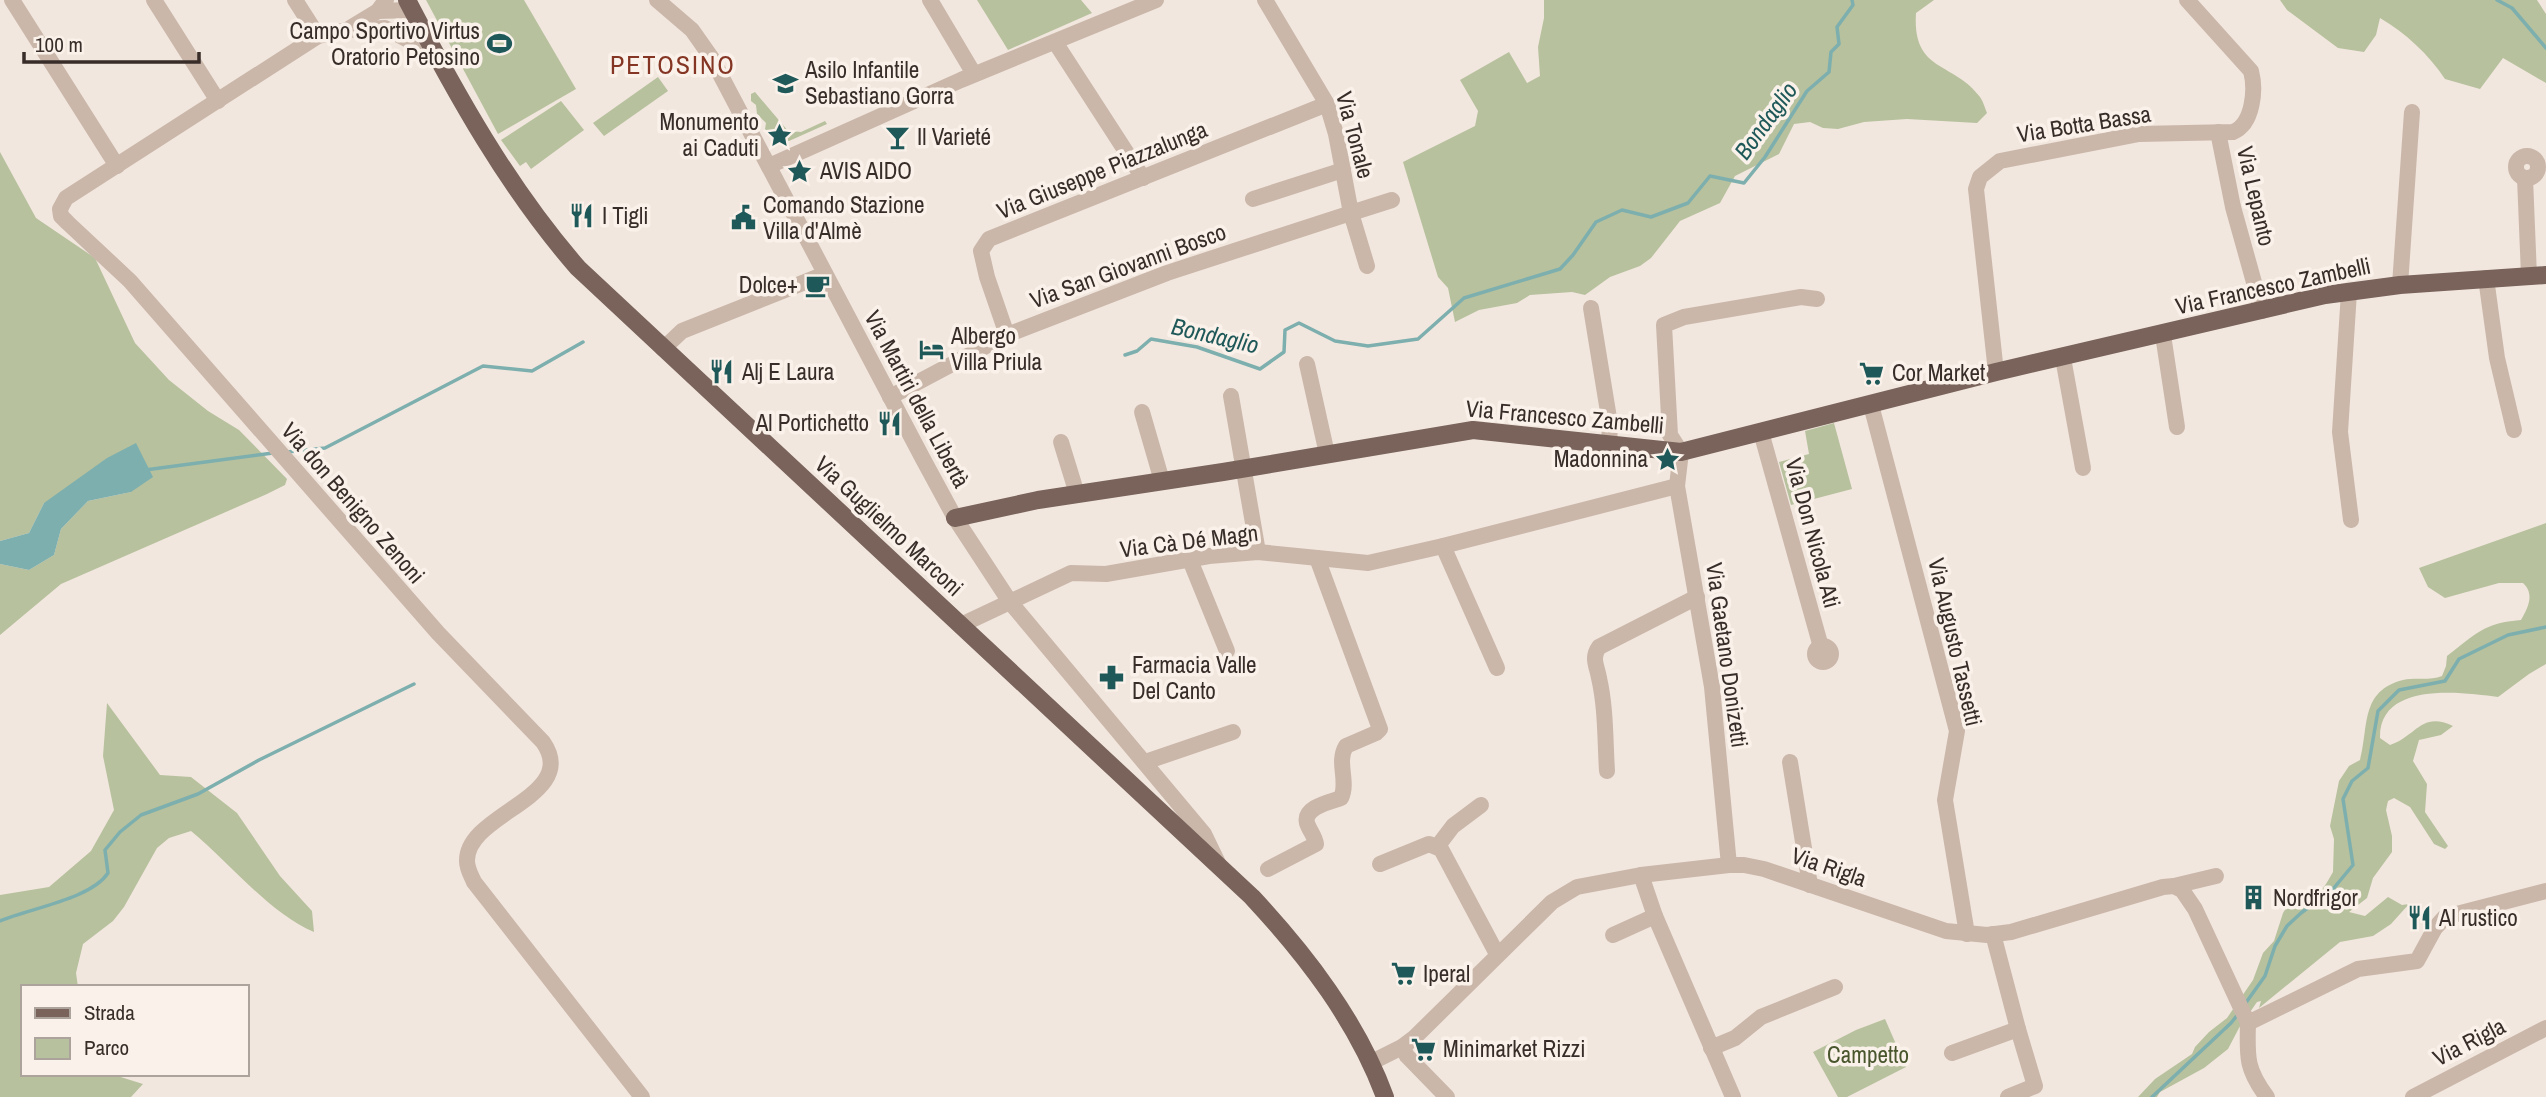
<svg xmlns="http://www.w3.org/2000/svg" width="2546" height="1097" font-family="'Archivo Narrow',sans-serif">
  <style>
    .green { fill: #b7c19e }
    .water { fill: #7dafae }
    .lines { fill: none; stroke-linecap: round; stroke-linejoin: round }
    .stream { stroke: #7dafae; stroke-width: 3.5 }
    .minor { stroke: #cab7aa; stroke-width: 16 }
    .major { stroke: #79635b; stroke-width: 18 }
    .labels { text-anchor: middle; stroke-width: 7; stroke-linejoin: round; paint-order: stroke }
    .poi-label { font-size: 23px; fill: #382d29; stroke: #faf2ea; text-anchor: start }
    .street-label { font-size: 23px; fill: #382d29; stroke: #faf2ea }
    .park-label { font-size: 23px; fill: #49562d; stroke: #faf2ea }
    .water-label { font-size: 24px; font-style: italic; fill: #1f5859; stroke: #faf2ea }
    .quarter-label { font-size: 26px; letter-spacing: 2px; fill: #853523; stroke: #faf2ea }
  </style>
  <rect width="100%" height="100%" fill="#f2e7de"/>
  <g class="green">
    <path d="M426,0H524L576,89L498,134Z"/>
    <path d="M977,0H1081L1092,13L1008,50Z"/>
    <path d="M1544,0H1934L1916,13C1912,73 1954,61 1980,97C1983,101 1985,108 1987,113L1977,123L1907,119L1864,122L1838,129L1823,128L1810,122L1794,124L1779,154L1735,176L1720,203L1680,221L1651,258L1640,266L1610,277L1585,295L1572,292L1530,295L1517,303L1479,310L1455,322L1448,288L1438,277L1403,162L1475,126L1478,111L1460,80L1509,52L1527,83L1540,76L1538,47L1544,18Z"/>
    <path d="M2280,0H2537L2546,14V83L2503,58L2480,89L2445,79C2429,55 2406,33 2380,18L2376,35L2364,52L2338,48L2287,10Z"/>
    <path d="M658,77L668,91L604,136L593,123Z"/>
    <path d="M755,92L788,131L801,132L825,121L827,124L789,141L777,140L765,129L766,123L757,114L756,105L751,101V94Z"/>
    <path d="M561,101L584,130L531,169L526,162L520,166L501,140Z"/>
    <path d="M0,152L36,218L95,258L135,343L169,380L208,411L239,430L287,479L285,485L267,494L61,584L0,635V564L29,570L54,555L61,529L88,501L131,492L44,503L29,533L0,541Z"/>
    <path d="M1834,423L1852,489L1791,505L1779,462L1809,454L1805,431Z"/>
    <path d="M2546,523V664L2529,674L2498,697C2461,692 2379,681 2380,738L2390,745C2417,736 2421,711 2453,726L2441,735L2419,740L2413,761L2427,784L2425,812L2448,846L2445,849L2434,844L2410,807L2394,798L2388,801L2386,810L2392,836V852L2373,878L2367,898L2349,912L2365,916L2388,897L2402,905L2409,904L2391,924L2373,936L2340,942L2259,1008L2261,1001L2257,1002L2239,1028L2228,1049L2204,1068L2160,1092L2157,1097H2138L2155,1079L2192,1054L2195,1047L2209,1032L2227,1018L2253,980L2263,953L2274,941L2283,913L2288,905L2317,896L2326,884L2333,872L2334,839L2330,826L2339,781L2349,766L2360,760C2369,726 2360,691 2403,680C2416,677 2430,681 2442,676L2446,666L2447,656C2476,634 2483,623 2521,620C2528,608 2535,594 2523,583H2499L2445,598L2428,587L2419,568Z"/>
    <path d="M107,703L160,775L191,777L237,813L280,876L312,911L314,932C270,914 228,861 191,831L169,838L157,848L124,907L113,921L83,944L76,973L78,987H23V1074H111L143,1084L131,1097H0V895L49,887L91,851L114,810L103,756Z"/>
    <path d="M1885,1019L1906,1067L1847,1097H1838L1813,1052L1856,1030Z"/>
  </g>
  <path class="water" d="M136,443L153,477L131,492L88,501L61,529L54,555L29,570L0,564V541L29,533L44,503L107,458Z"/>
  <g class="lines">
    <g class="stream">
      <path d="M2497,0L2512,8L2546,48"/>
      <path d="M1125,355L1137,351L1151,339L1197,347L1260,369L1284,352L1285,330L1299,323L1335,341L1368,346L1418,339L1464,298L1560,269L1573,255L1596,222L1622,210L1651,217L1688,203L1710,176L1744,183L1765,157L1807,91L1829,72L1831,52L1839,44L1837,27L1853,5L1852,0"/>
      <path d="M287,452L325,448L483,366L532,371L583,342"/>
      <path d="M145,470L273,453"/>
      <path d="M0,921C31,908 91,899 108,873L105,850L120,832L141,815L198,794L259,760L414,684"/>
      <path d="M2245,1004L2265,976L2275,946L2287,926L2301,913L2333,889L2353,865L2343,799L2352,781L2368,768L2378,711L2399,690L2445,681L2459,659L2508,635L2546,627"/>
      <path d="M2152,1097L2231,1023L2239,1013"/>
    </g>
    <g class="minor">
      <path d="M12,0L117,166"/>
      <path d="M154,0L218,101"/>
      <path d="M295,0L318,36"/>
      <path d="M657,0L692,30L711,57L923,459L955,518L1010,602L1204,834L1218,863"/>
      <path d="M930,0L974,74"/>
      <path d="M1265,0L1327,104L1336,134L1351,213L1392,200"/>
      <path d="M378,11L412,10"/>
      <path d="M350,28L378,11L386,0"/>
      <path d="M1055,42L1143,178"/>
      <path d="M435,54L385,28L347,30L318,36L66,198L60,209L61,216L68,223L130,281L438,633L543,742C581,797 466,813 467,861C467,869 471,875 474,882L642,1097"/>
      <path d="M2218,132L2233,207L2262,311"/>
      <circle cx="2527" cy="167" r="11"/>
      <path d="M769,166L961,80L1156,0"/>
      <path d="M2525,178L2529,276"/>
      <path d="M1253,199L1343,170"/>
      <path d="M2486,278L2497,358L2514,430"/>
      <path d="M2400,285L2412,112"/>
      <path d="M2349,292L2340,432L2351,520"/>
      <path d="M1591,308L1610,424L1609,445"/>
      <path d="M1007,335L987,277L981,251L989,239L1327,104"/>
      <path d="M2163,335L2177,427"/>
      <path d="M663,349L682,331L825,274"/>
      <path d="M2063,358L2083,468"/>
      <path d="M1307,364L1327,454"/>
      <path d="M1996,372L1976,189L1980,177L2000,161L2139,134L2233,132C2253,124 2256,90 2251,71L2187,0"/>
      <path d="M1231,396L1258,552"/>
      <path d="M890,397L1007,335L1167,273L1351,213L1367,266"/>
      <path d="M1871,405L1957,731L1945,800L1967,934"/>
      <path d="M1142,412L1162,481"/>
      <path d="M1761,432L1821,647"/>
      <path d="M1061,442L1077,494"/>
      <path d="M1443,546L1497,668"/>
      <path d="M1190,560L1227,651"/>
      <path d="M961,625L1071,573L1106,574L1209,556L1258,552L1368,563L1443,546L1677,486"/>
      <circle cx="1823" cy="654" r="8"/>
      <path d="M1145,762L1233,732"/>
      <path d="M1790,762L1810,885"/>
      <path d="M1607,771C1605,740 1606,708 1599,678C1597,666 1591,658 1599,647L1697,597"/>
      <path d="M1437,847L1453,826L1481,805"/>
      <path d="M1380,864L1429,844L1441,849L1497,954"/>
      <path d="M1729,865L1712,687L1677,486L1681,452L1670,435L1664,325L1684,317L1801,297L1817,299"/>
      <path d="M1268,869L1316,844C1315,836 1309,830 1307,823C1303,807 1330,802 1341,798C1349,781 1336,763 1346,746L1376,733L1380,729L1317,558"/>
      <path d="M1641,875L1655,916L1733,1097"/>
      <path d="M2174,886L2216,876"/>
      <path d="M1613,935L1655,916"/>
      <path d="M2248,1023C2247,1057 2246,1069 2267,1097"/>
      <path d="M1402,1047L1407,1056L1447,1097"/>
      <path d="M1711,1048L1735,1038L1761,1017L1835,987"/>
      <path d="M1952,1053L2018,1029L1993,934"/>
      <path d="M1370,1063L1402,1047L1414,1038L1552,902L1577,887L1641,875L1729,865H1744L1764,869L1946,931L1987,935L2011,932L2163,887L2174,886L2182,890L2195,909L2248,1023L2358,969L2417,961L2435,928L2445,917L2546,891"/>
      <path d="M2008,1097L2035,1086L2018,1029"/>
      <path d="M2413,1097L2546,1028"/>
    </g>
    <g class="major">
      <path d="M407,0C456,94 508,188 578,268L1252,897C1306,955 1357,1021 1385,1097"/>
      <path d="M955,518L1038,500L1223,472L1473,430L1681,452L1996,372L2325,295L2400,285L2546,275"/>
    </g>
  </g>
  <defs>
    <symbol id="stadium-bare" viewBox="-9 -9 18 18"><path d="M0-5a6.5 5 0 1 0 0 10a6.5 5 0 1 0 0-10ZM-3.5-1.8h7v3.6h-7Z" fill="#1f5859" stroke="#faf2ea" stroke-width="2.5" paint-order="stroke"/></symbol>
    <symbol id="school-bare" viewBox="-9 -9 18 18"><path d="M0-5L7-2L0 1L-7-2ZM-4 1L0 2.5L4 1V4Q0 6-4 4Z" fill="#1f5859" stroke="#faf2ea" stroke-width="2.5" paint-order="stroke"/></symbol>
    <symbol id="sight-bare" viewBox="-9 -9 18 18"><path d="M0-6L1.8-2.2L6-1.7L2.9 1.2L3.7 5.4L0 3.3L-3.7 5.4L-2.9 1.2L-6-1.7L-1.8-2.2Z" fill="#1f5859" stroke="#faf2ea" stroke-width="2.5" paint-order="stroke"/></symbol>
    <symbol id="bar-bare" viewBox="-9 -9 18 18"><path d="M-6-5H6L.8 .8V4.5H3.5V6h-7V4.5H-.8V.8Z" fill="#1f5859" stroke="#faf2ea" stroke-width="2.5" paint-order="stroke"/></symbol>
    <symbol id="restaurant-bare" viewBox="-9 -9 18 18"><path d="M-5-6h1v4h1v-4h1v4h1v-4h1v5L-1.5 .5V6h-2V.5L-5-1ZM5-6V6H3V1.5H1.5Q1.5-4 5-6Z" fill="#1f5859" stroke="#faf2ea" stroke-width="2.5" paint-order="stroke"/></symbol>
    <symbol id="civic-bare" viewBox="-9 -9 18 18"><path d="M-.6-6.5H3V-4.5H.6V-3L4-1V1h2V6H-6V1h2V-1L-.6-3ZM-1.2 2.5V6h2.4V2.5Z" fill="#1f5859" stroke="#faf2ea" stroke-width="2.5" paint-order="stroke"/></symbol>
    <symbol id="cafe-bare" viewBox="-9 -9 18 18"><path d="M-5.5-4.5H6V0H3Q3 3.5 0 3.5H-2.5Q-5.5 3.5-5.5 0ZM3-3.2v2h1.7v-2ZM-6 4.5H4V6H-6Z" fill="#1f5859" stroke="#faf2ea" stroke-width="2.5" paint-order="stroke"/></symbol>
    <symbol id="hotel-bare" viewBox="-9 -9 18 18"><path d="M-6-4.5h1.5V1H6V5H4.5V3h-9V5H-6ZM-4 0a1.8 1.8 0 1 1 3.6 0ZM.5 0V-2.5h3Q6-2.5 6 0Z" fill="#1f5859" stroke="#faf2ea" stroke-width="2.5" paint-order="stroke"/></symbol>
    <symbol id="supermarket-bare" viewBox="-9 -9 18 18"><path d="M-6-5.5h2.5l.6 2H6L4.5 2H-2.5L-4.4-4H-6ZM-1.5 3.2a1.3 1.3 0 1 0 .1 0ZM3 3.2a1.3 1.3 0 1 0 .1 0Z" fill="#1f5859" stroke="#faf2ea" stroke-width="2.5" paint-order="stroke"/></symbol>
    <symbol id="pharmacy-bare" viewBox="-9 -9 18 18"><path d="M-2-6h4v4h4v4h-4v4h-4v-4h-4v-4h4Z" fill="#1f5859" stroke="#faf2ea" stroke-width="2.5" paint-order="stroke"/></symbol>
    <symbol id="building-bare" viewBox="-9 -9 18 18"><path d="M-4-6H4V6H1V3H-1V6H-4ZM-2.5-4.3h1.7v1.8h-1.7ZM.8-4.3h1.7v1.8H.8ZM-2.5-1h1.7V.8h-1.7ZM.8-1h1.7V.8H.8Z" fill="#1f5859" stroke="#faf2ea" stroke-width="2.5" paint-order="stroke"/></symbol>
  </defs>
  <g fill-rule="evenodd">
    <use href="#stadium-bare" x="482" y="26" width="35" height="35"/>
    <use href="#school-bare" x="768" y="66" width="35" height="35"/>
    <use href="#sight-bare" x="762" y="118" width="35" height="35"/>
    <use href="#bar-bare" x="880" y="120" width="35" height="35"/>
    <use href="#sight-bare" x="782" y="154" width="35" height="35"/>
    <use href="#restaurant-bare" x="564" y="198" width="35" height="35"/>
    <use href="#civic-bare" x="726" y="200" width="35" height="35"/>
    <use href="#cafe-bare" x="800" y="268" width="35" height="35"/>
    <use href="#hotel-bare" x="914" y="332" width="35" height="35"/>
    <use href="#restaurant-bare" x="704" y="354" width="35" height="35"/>
    <use href="#supermarket-bare" x="1854" y="356" width="35" height="35"/>
    <use href="#restaurant-bare" x="872" y="406" width="35" height="35"/>
    <use href="#sight-bare" x="1650" y="442" width="35" height="35"/>
    <use href="#pharmacy-bare" x="1094" y="660" width="35" height="35"/>
    <use href="#building-bare" x="2236" y="880" width="35" height="35"/>
    <use href="#restaurant-bare" x="2402" y="900" width="35" height="35"/>
    <use href="#supermarket-bare" x="1386" y="956" width="35" height="35"/>
    <use href="#supermarket-bare" x="1406" y="1032" width="35" height="35"/>
  </g>
  <g class="labels">
    <g class="poi-label">
      <text x="480" y="39" text-anchor="end">Campo Sportivo Virtus<tspan x="480" dy="26">Oratorio Petosino</tspan></text>
      <text x="805" y="78">Asilo Infantile<tspan x="805" dy="26">Sebastiano Gorra</tspan></text>
      <text x="759" y="130" text-anchor="end">Monumento<tspan x="759" dy="26">ai Caduti</tspan></text>
      <text x="917" y="145">Il Varieté</text>
      <text x="820" y="179">AVIS AIDO</text>
      <text x="763" y="213">Comando Stazione<tspan x="763" dy="26">Villa d'Almè</tspan></text>
      <text x="602" y="224">I Tigli</text>
      <text x="798" y="293" text-anchor="end">Dolce+</text>
      <text x="951" y="344">Albergo<tspan x="951" dy="26">Villa Priula</tspan></text>
      <text x="742" y="380">Alj E Laura</text>
      <text x="1892" y="381">Cor Market</text>
      <text x="869" y="431" text-anchor="end">Al Portichetto</text>
      <text x="1648" y="467" text-anchor="end">Madonnina</text>
      <text x="1132" y="673">Farmacia Valle<tspan x="1132" dy="26">Del Canto</tspan></text>
      <text x="2273" y="906">Nordfrigor</text>
      <text x="2439" y="926">Al rustico</text>
      <text x="1423" y="982">Iperal</text>
      <text x="1443" y="1057">Minimarket Rizzi</text>
    </g>
    <g class="street-label">
      <text transform="translate(2084 124) rotate(-9)" y="8">Via Botta Bassa</text>
      <text transform="translate(1355 135) rotate(75)" y="8">Via Tonale</text>
      <text transform="translate(1102 170) rotate(-22)" y="8">Via Giuseppe Piazzalunga</text>
      <text transform="translate(2256 196) rotate(77)" y="8">Via Lepanto</text>
      <text transform="translate(1128 266) rotate(-20)" y="8">Via San Giovanni Bosco</text>
      <text transform="translate(2273 286) rotate(-12)" y="8">Via Francesco Zambelli</text>
      <text transform="translate(917 399) rotate(62)" y="8">Via Martiri della Libertà</text>
      <text transform="translate(1565 417) rotate(5)" y="8">Via Francesco Zambelli</text>
      <text transform="translate(353 503) rotate(49)" y="8">Via don Benigno Zenoni</text>
      <text transform="translate(889 526) rotate(43)" y="8">Via Guglielmo Marconi</text>
      <text transform="translate(1813 533) rotate(75)" y="8">Via Don Nicola Ati</text>
      <text transform="translate(1189 541) rotate(-7)" y="8">Via Cà Dé Magn</text>
      <text transform="translate(1955 642) rotate(77)" y="8">Via Augusto Tassetti</text>
      <text transform="translate(1727 655) rotate(82)" y="8">Via Gaetano Donizetti</text>
      <text transform="translate(1829 867) rotate(19)" y="8">Via Rigla</text>
      <text transform="translate(2469 1042) rotate(-27)" y="8">Via Rigla</text>
    </g>
    <g class="park-label">
      <text x="1868" y="1063">Campetto</text>
    </g>
    <g class="water-label">
      <text transform="translate(1766 121) rotate(-54)" y="8">Bondaglio</text>
      <text transform="translate(1215 336) rotate(13)" y="8">Bondaglio</text>
    </g>
    <g class="quarter-label">
      <text x="673" y="74">PETOSINO</text>
    </g>
  </g>
  <rect x="21" y="985" width="228" height="91" fill="#faf2ea" stroke="#aca39d" stroke-width="2"/>
  <rect x="35" y="1008" width="35" height="10" fill="#79635b" stroke="#aca39d" stroke-width="2"/>
  <text x="84" y="1020" font-size="21" fill="#382d29">Strada</text>
  <rect x="35" y="1038" width="35" height="21" fill="#b7c19e" stroke="#aca39d" stroke-width="2"/>
  <text x="84" y="1055" font-size="21" fill="#382d29">Parco</text>
  <path d="M24 52v10h175v-10" fill="none" stroke="#382d29" stroke-width="3.5"/>
  <text x="35" y="52" font-size="21" fill="#382d29" stroke="#faf2ea" stroke-width="5" paint-order="stroke">100 m</text>
</svg>
